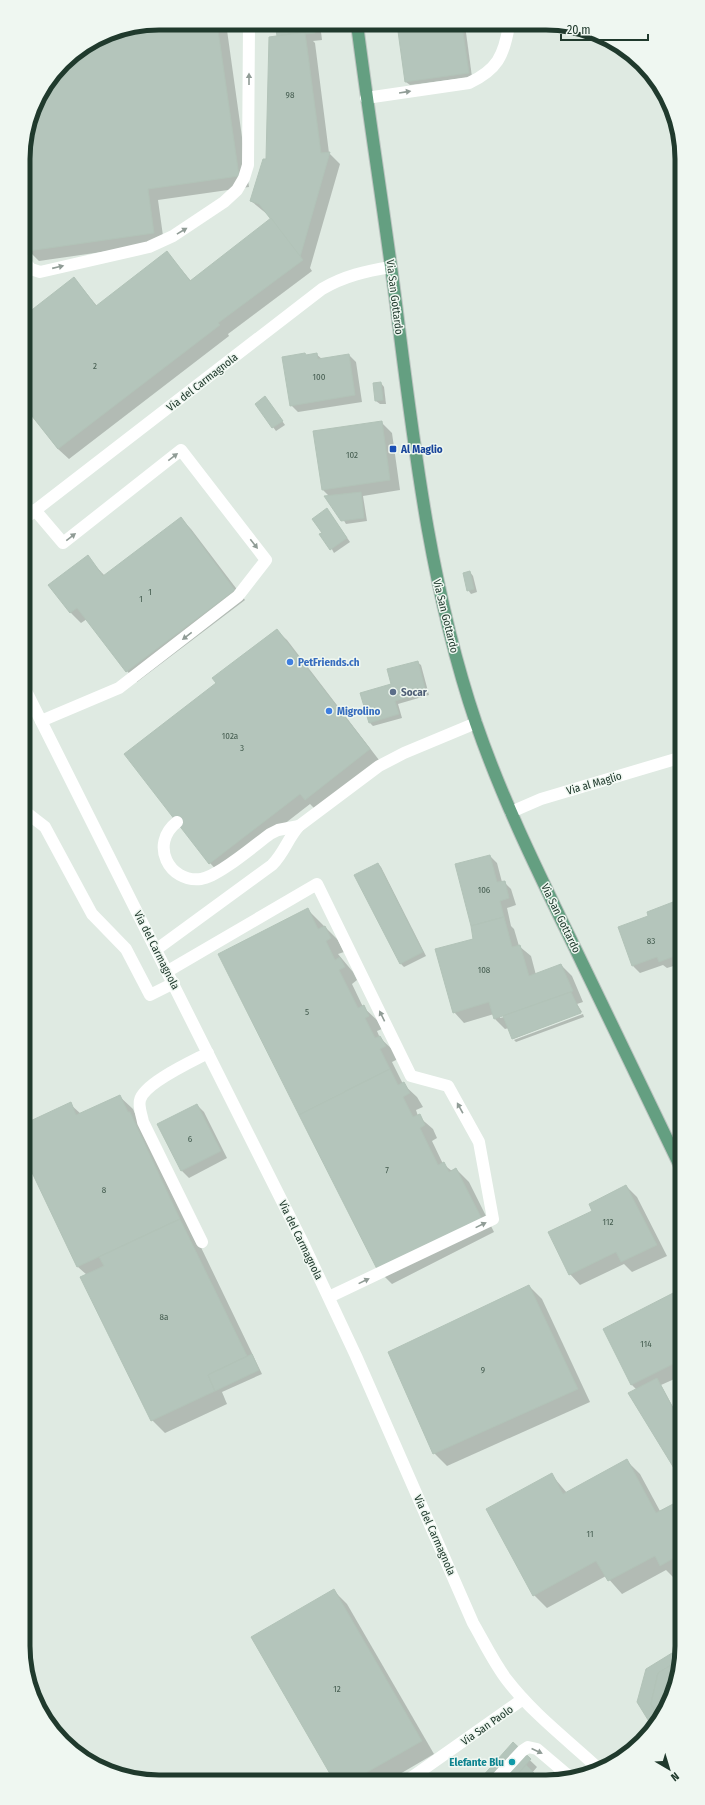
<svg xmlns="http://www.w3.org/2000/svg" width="705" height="1805" font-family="'Fira Sans Condensed',sans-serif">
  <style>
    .shadow { fill: #0003; fill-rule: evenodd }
    .building { fill: #b4c5bb; stroke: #b2c3b8 }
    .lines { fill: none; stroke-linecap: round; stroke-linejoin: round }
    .primary-casing { stroke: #bcc4c0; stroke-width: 14 }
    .service { stroke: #fff; stroke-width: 12 }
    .minor { stroke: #fff; stroke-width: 12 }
    .primary { stroke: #649f81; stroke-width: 12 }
    .oneway { fill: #909c96 }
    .transit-dot { fill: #1a4fb4; stroke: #eff7f1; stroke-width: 1.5 }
    .shop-dot { fill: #3f7fe0; stroke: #eff7f1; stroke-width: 1.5 }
    .service-dot { fill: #5c6f8a; stroke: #eff7f1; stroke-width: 1.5 }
    .culture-dot { fill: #0f9aa8; stroke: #eff7f1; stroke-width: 1.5 }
    .labels { text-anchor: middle; stroke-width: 3; stroke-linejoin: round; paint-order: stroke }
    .number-label { font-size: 9px; fill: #455d50 }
    .street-label { font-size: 11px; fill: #203a2d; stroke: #eff7f1 }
    .transit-label { font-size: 11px; font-weight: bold; fill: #164399; stroke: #eff7f1; text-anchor: start }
    .shop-label { font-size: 11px; font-weight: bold; fill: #366cbe; stroke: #eff7f1; text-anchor: start }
    .service-label { font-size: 11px; font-weight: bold; fill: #4e5e75; stroke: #eff7f1; text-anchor: start }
    .culture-label { font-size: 11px; font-weight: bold; fill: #0d838f; stroke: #eff7f1; text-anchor: end }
    .rim { fill: none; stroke: #203a2d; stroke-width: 5 }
  </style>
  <rect width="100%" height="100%" fill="#dfeae2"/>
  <g class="shadow">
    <path d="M159,23H226L249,187L158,200L164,243L39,261L29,251L23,213V150L37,99L69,57Z"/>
    <path d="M276,24H320L322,40L313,41L315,43L329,153L340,164L310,268L312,271L228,334L229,336L69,459L58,449L24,405V318L74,278L97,306L167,252L191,281L273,219L251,201L267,161L278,35Z"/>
    <path d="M398,24L465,25L472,77L410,85L406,82Z"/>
    <path d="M316,354L322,359L349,355L356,362L362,402L298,412L291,405L306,356Z"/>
    <path d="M381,383L384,387L386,404H380L376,401Z"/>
    <path d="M268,401L285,425L276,431L256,404Z"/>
    <path d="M381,422L392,433L400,490L363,496L367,521L346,524L329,496L323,490Z"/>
    <path d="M330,513L350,542L334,553L323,533Z"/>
    <path d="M181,519L191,529L245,600L137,682L127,671L87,619L81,623L71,613L50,585L87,557L105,576Z"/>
    <path d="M470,572L473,576L477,592L471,594L468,590Z"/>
    <path d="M276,630L287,640L379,760L316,810L310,804L220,874L210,863L218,683Z"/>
    <path d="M417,662L421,665L429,695L398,704L402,718L373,726L370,723L392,685Z"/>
    <path d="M490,856L497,863L502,882H504L511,889L516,905L507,908L511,926L514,929L519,946L531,956L536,975L561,965L572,976L583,1002L577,1004L582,1012L513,1039L509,1028L505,1029L495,1019L494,1014L464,1023L454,1012L474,940ZM504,1015V1017L500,1018V1016Z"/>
    <path d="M378,864L381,867L426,956L404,967L401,964Z"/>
    <path d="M673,903L680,910V964L667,968L663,965L640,973L633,966L649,917Z"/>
    <path d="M308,910L338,940L344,952L338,954L353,972L357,980L352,984L363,1007L377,1020L382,1029L377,1031L380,1038L393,1050L398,1059L392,1062L403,1084L417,1097L423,1107L416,1110L418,1116L433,1129L437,1138L432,1141L443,1164L452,1171L456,1169L469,1182L494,1232L392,1284L379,1271Z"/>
    <path d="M583,1014L584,1017L516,1042L514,1040Z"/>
    <path d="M119,1096L133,1109L139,1123L143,1127L262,1374L222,1392L227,1404L165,1433L152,1420L87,1275L78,1267L28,1162L70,1104L81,1114Z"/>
    <path d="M197,1105L204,1112L227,1158L189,1178L182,1171L158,1125Z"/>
    <path d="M626,1186L637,1197L667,1256L632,1272L624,1264L580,1285L570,1274L594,1212Z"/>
    <path d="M529,1286L542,1299L590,1402L447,1466L434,1453Z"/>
    <path d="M681,1291V1376L661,1385L681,1422V1477L630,1393L637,1390L631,1384Z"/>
    <path d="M627,1461L640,1474L660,1511L674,1504L681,1511V1574L674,1578L666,1570L622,1594L606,1576L547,1608L534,1595L551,1474L567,1493Z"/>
    <path d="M334,1591L347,1604L434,1754L393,1778L334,1779Z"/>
    <path d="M513,1744L537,1767L532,1773L538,1778H482Z"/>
  </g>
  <g class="building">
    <path d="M159,23H217L239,176L148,189L154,233L28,251L24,220L23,150L37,99L69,57L107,33Z"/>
    <path d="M275,24H314L315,33L305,34V32L277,36Z"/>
    <path d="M397,24L462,25L469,73L405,82Z"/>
    <path d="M305,32L321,153L330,152L300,257L259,204L250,201L263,159H266L269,37Z"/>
    <path d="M271,218L303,260L218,323L220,325L58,449L24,406V316L74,277L96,306L167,251L190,281Z"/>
    <path d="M305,353L306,355L317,353L318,359L349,354L355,395L290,406L282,357Z"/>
    <path d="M381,382L383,400L375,401L373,383Z"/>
    <path d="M265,396L283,421L272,428L255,404Z"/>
    <path d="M382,421L390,480L322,490L313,431Z"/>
    <path d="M361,492L364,518L341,521L324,496Z"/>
    <path d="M327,508L347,538L330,550L319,534L322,533L312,519Z"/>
    <path d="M181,517L235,590L126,672L77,608L70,613L48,585L88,555L103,576Z"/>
    <path d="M470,571L474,589L467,591L463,573Z"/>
    <path d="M277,629L370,749L305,800L300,794L209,864L124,754L216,683L212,678Z"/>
    <path d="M418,661L426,692L395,701L399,714L369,723L360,693L391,684L387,669Z"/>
    <path d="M490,855L497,882L505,881L509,898L500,901L504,917L471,926L455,864Z"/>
    <path d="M378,863L423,952L400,964L354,875Z"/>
    <path d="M673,902L680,920V954L659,962L657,957L632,966L618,927L648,916L647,912Z"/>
    <path d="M308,908L318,929L325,926L331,938L326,941L335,960L340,957L345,967L339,970L358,1008L364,1005L369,1016L365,1018L375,1038L380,1036L386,1046L380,1049L390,1069L299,1115L218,954Z"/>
    <path d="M504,917L512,947L520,945L529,976L561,964L573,991L494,1019L489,1002L453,1013L435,949L473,939L471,926Z"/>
    <path d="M571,992L581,1013L512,1039L503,1016Z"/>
    <path d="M390,1069L398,1085L404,1082L410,1093L403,1097L413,1117L420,1114L425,1125L420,1128L438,1165L444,1162L449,1172L456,1168L482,1219L378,1271L299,1115Z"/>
    <path d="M120,1095L128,1112H130L180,1219L77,1267L27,1162L30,1160L26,1152V1123L71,1102L76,1115Z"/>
    <path d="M197,1104L221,1151L181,1171L157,1124Z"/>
    <path d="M626,1185L657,1245L621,1262L616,1252L569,1275L548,1232L592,1211L589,1204Z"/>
    <path d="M180,1219L247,1356L208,1375L215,1391L151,1421L80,1277L104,1266L99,1257Z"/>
    <path d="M529,1285L578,1389L433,1454L388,1352Z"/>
    <path d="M681,1289V1360L631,1385L603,1329Z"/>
    <path d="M252,1354L259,1370L215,1391L208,1375Z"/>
    <path d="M657,1378L681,1423L680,1478L628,1393Z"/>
    <path d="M627,1459L656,1513L675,1503L681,1515V1554L660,1566L655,1556L608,1581L596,1561L533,1596L486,1509L552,1473L563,1494Z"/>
    <path d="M334,1589L422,1741L357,1778L333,1779L251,1637Z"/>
    <path d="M672,1653L678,1661L658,1673L651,1704L659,1718L653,1728L637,1702L646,1669Z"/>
    <path d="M682,1653L672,1698L659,1718L651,1704L658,1673L678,1661L674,1657Z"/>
    <path d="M513,1742L531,1759L514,1778H481Z"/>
    <path d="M526,1765L539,1778H514Z"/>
  </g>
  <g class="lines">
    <defs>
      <path id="primary" d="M357,24C369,118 384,211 396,304C414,446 430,587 476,723C502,799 538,872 573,944C609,1018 645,1092 680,1166"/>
    </defs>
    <use href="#primary" class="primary-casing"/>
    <g class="service">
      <path d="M366,98L469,83C497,70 504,56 509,25"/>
      <path d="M24,261L31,269L40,272L149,247L173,236L224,202L237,190L244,178L248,165L249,24"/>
      <path d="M35,510L63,543L181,450L266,560L238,596L119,688L41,721"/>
      <path d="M25,814L27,813L45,827L92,914L126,949L150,995L174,983"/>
      <path d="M177,822C149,844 169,883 201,879C218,877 255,845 270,834L278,830L299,826"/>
      <path d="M157,949L272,865C284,853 288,838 299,826L379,766L404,753L476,723"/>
      <path d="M168,971L317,884L411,1076L448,1086L479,1142L493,1219L329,1297"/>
      <path d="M202,1242L143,1122C142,1116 138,1106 140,1100C144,1083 193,1061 208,1053"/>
      <path d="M497,1778L522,1751L528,1747L537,1749L570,1777"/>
    </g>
    <g class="minor">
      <path d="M24,519L322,289C344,276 366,271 391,267"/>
      <path d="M25,689L303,1243L356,1356L473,1623C484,1642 494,1663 507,1680C533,1714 569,1741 600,1770"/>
      <path d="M511,812L541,799L679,758"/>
      <path d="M411,1778L523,1699"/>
    </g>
    <use href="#primary" class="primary"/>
  </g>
  <defs><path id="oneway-solid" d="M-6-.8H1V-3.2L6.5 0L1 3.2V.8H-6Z"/></defs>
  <g class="oneway">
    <use href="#oneway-solid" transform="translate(249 79) rotate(-90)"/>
    <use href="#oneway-solid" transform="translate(405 92) rotate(-9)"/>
    <use href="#oneway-solid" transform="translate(182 231) rotate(-31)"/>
    <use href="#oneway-solid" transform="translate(58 267) rotate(-13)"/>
    <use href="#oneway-solid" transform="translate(173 457) rotate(-38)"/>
    <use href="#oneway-solid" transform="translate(71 537) rotate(-38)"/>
    <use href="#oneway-solid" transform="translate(254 544) rotate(52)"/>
    <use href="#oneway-solid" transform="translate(187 636) rotate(142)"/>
    <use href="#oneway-solid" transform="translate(382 1016) rotate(-116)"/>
    <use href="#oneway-solid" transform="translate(460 1108) rotate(-119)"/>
    <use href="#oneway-solid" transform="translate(481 1225) rotate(-26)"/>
    <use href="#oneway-solid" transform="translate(364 1281) rotate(-26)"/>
    <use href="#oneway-solid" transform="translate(537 1751) rotate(25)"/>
  </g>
  <rect class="transit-dot" x="389" y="445" width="8" height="8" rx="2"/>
  <g class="shop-dot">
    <circle cx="290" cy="662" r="4"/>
    <circle cx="329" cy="711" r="4"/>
  </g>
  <circle class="service-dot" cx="393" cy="692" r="4"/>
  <circle class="culture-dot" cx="512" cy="1762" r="4"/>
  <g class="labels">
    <g class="number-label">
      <text x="290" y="98">98</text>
      <text x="95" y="369">2</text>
      <text x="319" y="380">100</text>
      <text x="352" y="458">102</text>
      <text x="150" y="595">1</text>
      <text x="141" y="602">1</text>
      <text x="230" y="739">102a</text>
      <text x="242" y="751">3</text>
      <text x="484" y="893">106</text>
      <text x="651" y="944">83</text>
      <text x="484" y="973">108</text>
      <text x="307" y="1015">5</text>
      <text x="190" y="1142">6</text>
      <text x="387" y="1173">7</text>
      <text x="104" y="1193">8</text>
      <text x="608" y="1225">112</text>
      <text x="164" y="1320">8a</text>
      <text x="646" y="1347">114</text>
      <text x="483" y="1373">9</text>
      <text x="590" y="1537">11</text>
      <text x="337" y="1692">12</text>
    </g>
    <g class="street-label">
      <text transform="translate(395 297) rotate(83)" y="4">Via San Gottardo</text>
      <text transform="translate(202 382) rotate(-38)" y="4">Via del Carmagnola</text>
      <text transform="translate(446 616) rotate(76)" y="4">Via San Gottardo</text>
      <text transform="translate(594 783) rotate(-16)" y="4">Via al Maglio</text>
      <text transform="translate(561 918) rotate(64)" y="4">Via San Gottardo</text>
      <text transform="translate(157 950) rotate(63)" y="4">Via del Carmagnola</text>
      <text transform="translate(301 1240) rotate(64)" y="4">Via del Carmagnola</text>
      <text transform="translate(435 1535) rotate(66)" y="4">Via del Carmagnola</text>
      <text transform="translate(487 1725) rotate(-35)" y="4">Via San Paolo</text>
    </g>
    <g class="transit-label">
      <text x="401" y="453">Al Maglio</text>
    </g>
    <g class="shop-label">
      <text x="298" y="666">PetFriends.ch</text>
      <text x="337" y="715">Migrolino</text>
    </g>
    <g class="service-label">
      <text x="401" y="696">Socar</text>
    </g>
    <g class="culture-label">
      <text x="504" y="1766">Elefante Blu</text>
    </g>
  </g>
  <path d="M0 0H705V1805H0ZM159 30H546A129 129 0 0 1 675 159V1646A129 129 0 0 1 546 1775H159A129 129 0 0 1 30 1646V159A129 129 0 0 1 159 30Z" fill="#eff7f1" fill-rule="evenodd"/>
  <path class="rim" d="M159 30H546A129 129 0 0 1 675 159V1646A129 129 0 0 1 546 1775H159A129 129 0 0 1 30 1646V159A129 129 0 0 1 159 30Z"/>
  <g transform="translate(669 1769) rotate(142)" stroke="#eff7f1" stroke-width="3" paint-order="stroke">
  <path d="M0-3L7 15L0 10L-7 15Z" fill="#203a2d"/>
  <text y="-6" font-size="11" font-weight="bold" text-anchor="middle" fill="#203a2d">N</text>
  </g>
  <path d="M561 34v6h87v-6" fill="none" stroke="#203a2d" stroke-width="2"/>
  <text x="567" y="34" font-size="12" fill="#203a2d" stroke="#eff7f1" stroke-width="3" paint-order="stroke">20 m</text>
</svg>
